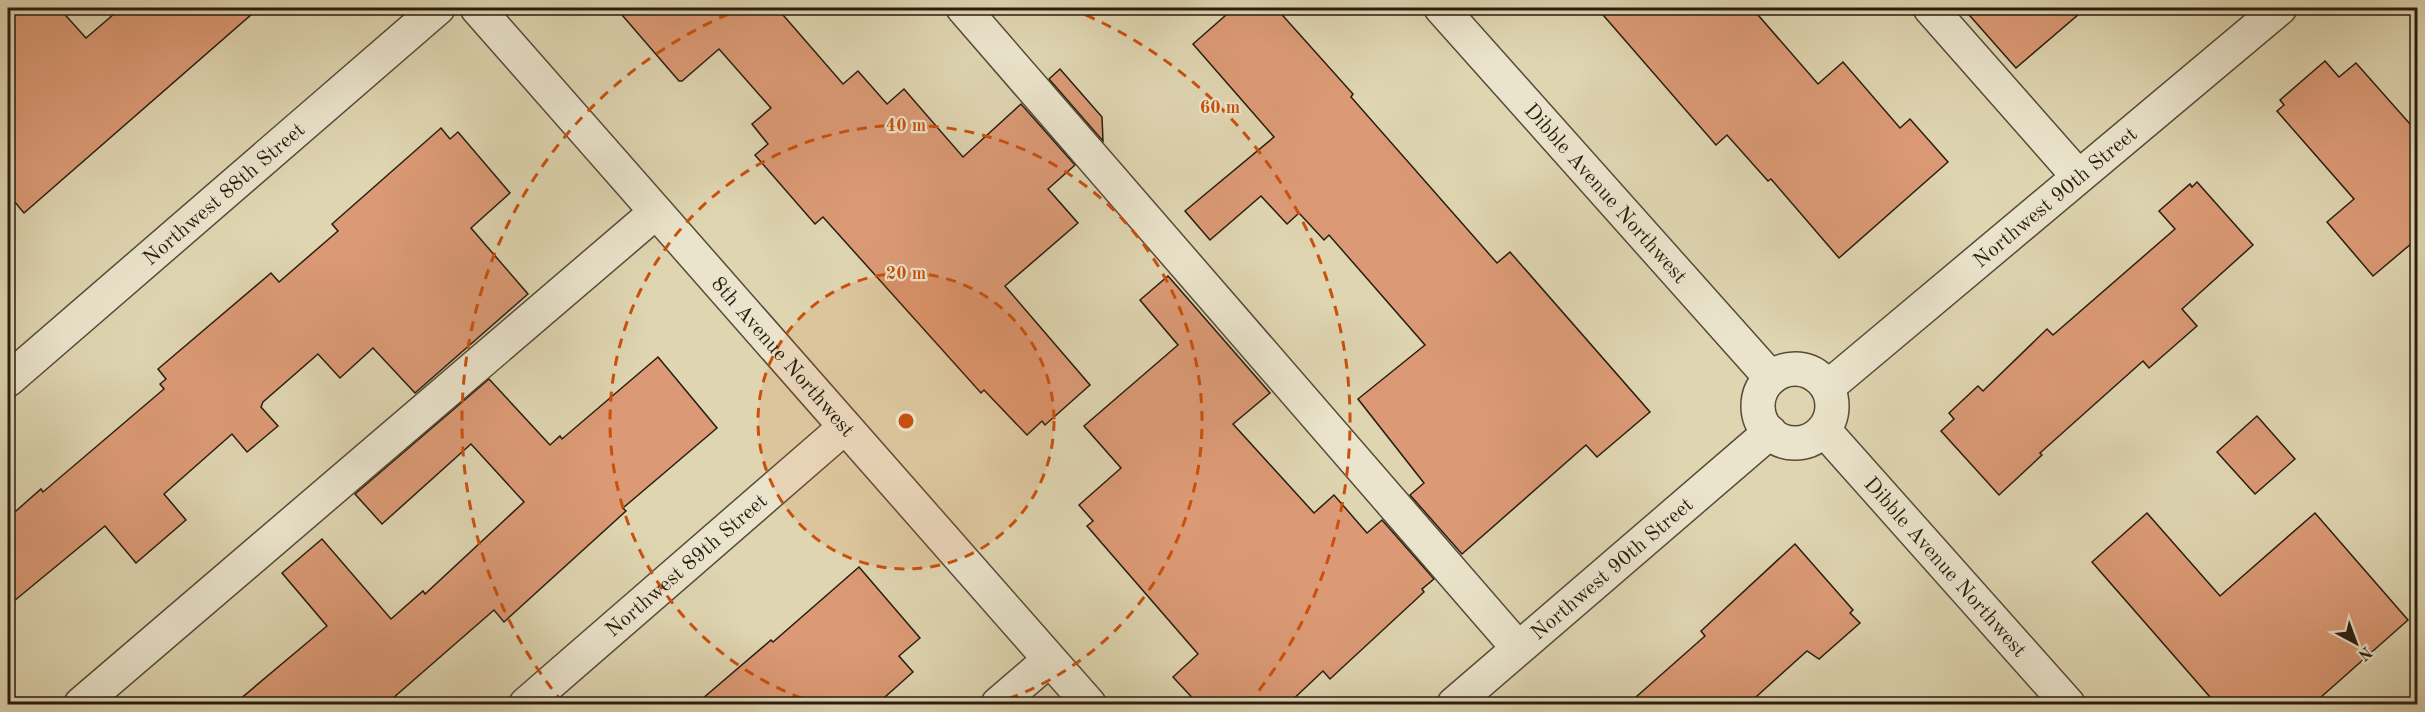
<svg xmlns="http://www.w3.org/2000/svg" width="2425" height="712" font-family="'Old Standard TT',serif">
  <style>
    .building { fill: #db9a75; stroke: #281d10; stroke-width: 1.5 }
    .lines { fill: none; stroke-linecap: round; stroke-linejoin: round }
    .minor-casing { stroke: #564b38; stroke-width: 36 }
    .minor { stroke: #eae4cc; stroke-width: 33 }
    .ring { fill: none; stroke: #cb500d; stroke-width: 3; stroke-dasharray: 10 8 }
    .labels { text-anchor: middle; stroke-width: 4.5; stroke-linejoin: round; paint-order: stroke }
    .street-label { font-size: 21px; fill: #281d10; stroke: #eae4cc }
    .centre { fill: #cb500d; stroke: #eae4cc; stroke-width: 3 }
    .ring-label { font-size: 18px; text-anchor: middle; font-weight: bold; fill: #cb500d; stroke: #eae4cc; stroke-width: 4.5; stroke-linejoin: round; paint-order: stroke }
  </style>
  <rect width="100%" height="100%" fill="#dfd5b1"/>
  <filter id="stains"><feTurbulence type="fractalNoise" baseFrequency=".00333" numOctaves="4"/><feColorMatrix values="0 0 0 0 .2 0 0 0 0 .09 0 0 0 0 .02 0 0 0 .5 -.17"/></filter>
  <radialGradient id="worn" r=".72"><stop offset=".6" stop-color="#630" stop-opacity="0"/><stop offset="1" stop-color="#630" stop-opacity=".3"/></radialGradient>
  <g class="building">
    <path d="M8,8H59L86,38L121,8H259L24,213L8,194Z"/>
    <path d="M616,8H777L843,84L858,71L887,104L904,89L963,157L1021,104L1075,165L1048,189L1078,223L1005,286L1090,385L1045,425L1042,421L1027,435L984,390L981,393L823,217L815,224L755,155L768,144L752,124L771,108L719,49L682,81H679Z"/>
    <path d="M1234,8H1276L1353,94L1351,97L1497,263L1510,252L1650,412L1597,457L1586,445L1462,554L1410,495L1424,483L1358,399L1425,345L1329,235L1324,240L1299,213L1287,224L1261,196L1210,240L1185,211L1274,137L1193,44Z"/>
    <path d="M1597,8H1752L1818,84L1843,62L1900,128L1910,119L1948,162L1839,258L1771,179L1768,181L1727,135L1716,145Z"/>
    <path d="M1963,8H2086L2016,68Z"/>
    <path d="M2325,61L2339,77L2356,63L2418,133V238L2373,276L2327,222L2354,199L2277,111L2284,105L2280,100Z"/>
    <path d="M1060,69L1102,117L1103,141L1049,79Z"/>
    <path d="M441,128L450,139L458,132L510,193L471,228L528,294L415,393L373,348L340,378L318,354L263,402L261,407L278,426L247,452L232,434L164,494L186,520L136,563L105,526L8,606V518L41,489L43,492L164,389L160,384L166,379L158,369L271,273L279,282L338,231L332,224Z"/>
    <path d="M2197,182L2253,245L2182,309L2197,326L2149,368L2143,361L2040,453L2042,455L1999,495L1941,431L1954,419L1949,413L1978,386L1983,391L2047,329L2053,335L2175,229L2159,211L2190,184L2192,187Z"/>
    <path d="M1168,276L1270,393L1233,424L1314,513L1334,495L1367,533L1382,520L1434,579L1422,589L1424,592L1330,679L1323,671L1287,705H1199L1173,677L1198,654L1087,526L1093,521L1079,505L1121,468L1084,426L1178,345L1140,300Z"/>
    <path d="M658,357L717,428L623,508L626,511L504,622L494,610L385,705H233L327,626L282,573L322,539L391,619L423,591L425,594L524,502L471,444L382,524L355,494L489,379L550,445L560,436L562,439Z"/>
    <path d="M2257,416L2295,459L2255,494L2217,452Z"/>
    <path d="M2147,513L2220,596L2315,513L2408,620L2312,705H2217L2092,562Z"/>
    <path d="M1795,544L1853,610L1850,613L1860,623L1819,659L1807,651L1747,705H1627L1705,636L1701,631Z"/>
    <path d="M859,567L920,638L899,656L913,672L876,705H695L771,640L773,642Z"/>
  </g>
  <g class="lines">
    <defs>
      <g id="minor">
        <path id="s1" d="M477,8L1089,704"/>
        <path d="M963,8L1518,648"/>
        <path id="s2" d="M1441,8L1771,378"/>
        <path d="M1930,8L2078,176"/>
        <circle cx="1795" cy="406" r="37"/>
        <path id="s3" d="M8,380L438,8"/>
        <path id="s4" d="M1828,387L2280,8"/>
        <path id="s5" d="M1824,430L2068,704"/>
        <path d="M81,704L656,212"/>
        <path id="s6" d="M526,704L845,427"/>
        <path d="M998,704L1049,660"/>
        <path id="s7" d="M1454,704L1770,432"/>
      </g>
    </defs>
    <use href="#minor" class="minor-casing"/>
    <use href="#minor" class="minor"/>
  </g>
  <circle cx="906" cy="421" r="148" fill="#cb500d" fill-opacity=".12"/>
  <g class="ring">
    <circle cx="906" cy="421" r="148"/>
    <path d="M819 704A296 296 0 1 1 993 704"/>
    <path d="M563 703A444 444 0 0 1 743 8M1069 8A444 444 0 0 1 1249 703"/>
  </g>
  <g class="labels">
    <g class="street-label">
      <text dy="7" stroke="none"><textPath href="#s2" startOffset="248">Dibble Avenue Northwest</textPath></text>
      <text dy="7" stroke="none"><textPath href="#s3" startOffset="285">Northwest 88th Street</textPath></text>
      <text dy="7" stroke="none"><textPath href="#s4" startOffset="296">Northwest 90th Street</textPath></text>
      <text dy="7" stroke="none"><textPath href="#s1" startOffset="464">8th Avenue Northwest</textPath></text>
      <text dy="7" stroke="none"><textPath href="#s6" startOffset="212">Northwest 89th Street</textPath></text>
      <text dy="7" stroke="none"><textPath href="#s5" startOffset="183">Dibble Avenue Northwest</textPath></text>
      <text dy="7" stroke="none"><textPath href="#s7" startOffset="208">Northwest 90th Street</textPath></text>
    </g>
  </g>
  <circle cx="906" cy="421" r="9" class="centre"/>
  <g class="ring-label">
    <text x="1220" y="113">60 m</text>
    <text x="906" y="131">40 m</text>
    <text x="906" y="279">20 m</text>
  </g>
  <rect width="2425" height="712" fill="none" stroke="#dfd5b1" stroke-width="30"/>
  <rect x="9" y="9" width="2407" height="694" fill="none" stroke="#281d10" stroke-width="3"/>
  <rect x="15" y="15" width="2395" height="682" fill="none" stroke="#281d10" stroke-width="1.5"/>
  <g transform="translate(2356 643) rotate(139)" stroke="#eae4cc" stroke-width="4.5" paint-order="stroke">
  <path d="M0-4.5L10 22L0 15L-10 22Z" fill="#281d10"/>
  <text y="-9" font-size="16" font-weight="bold" text-anchor="middle" fill="#281d10">N</text>
  </g>
  <rect width="100%" height="100%" filter="url(#stains)"/>
  <rect width="100%" height="100%" fill="url(#worn)"/>
</svg>
